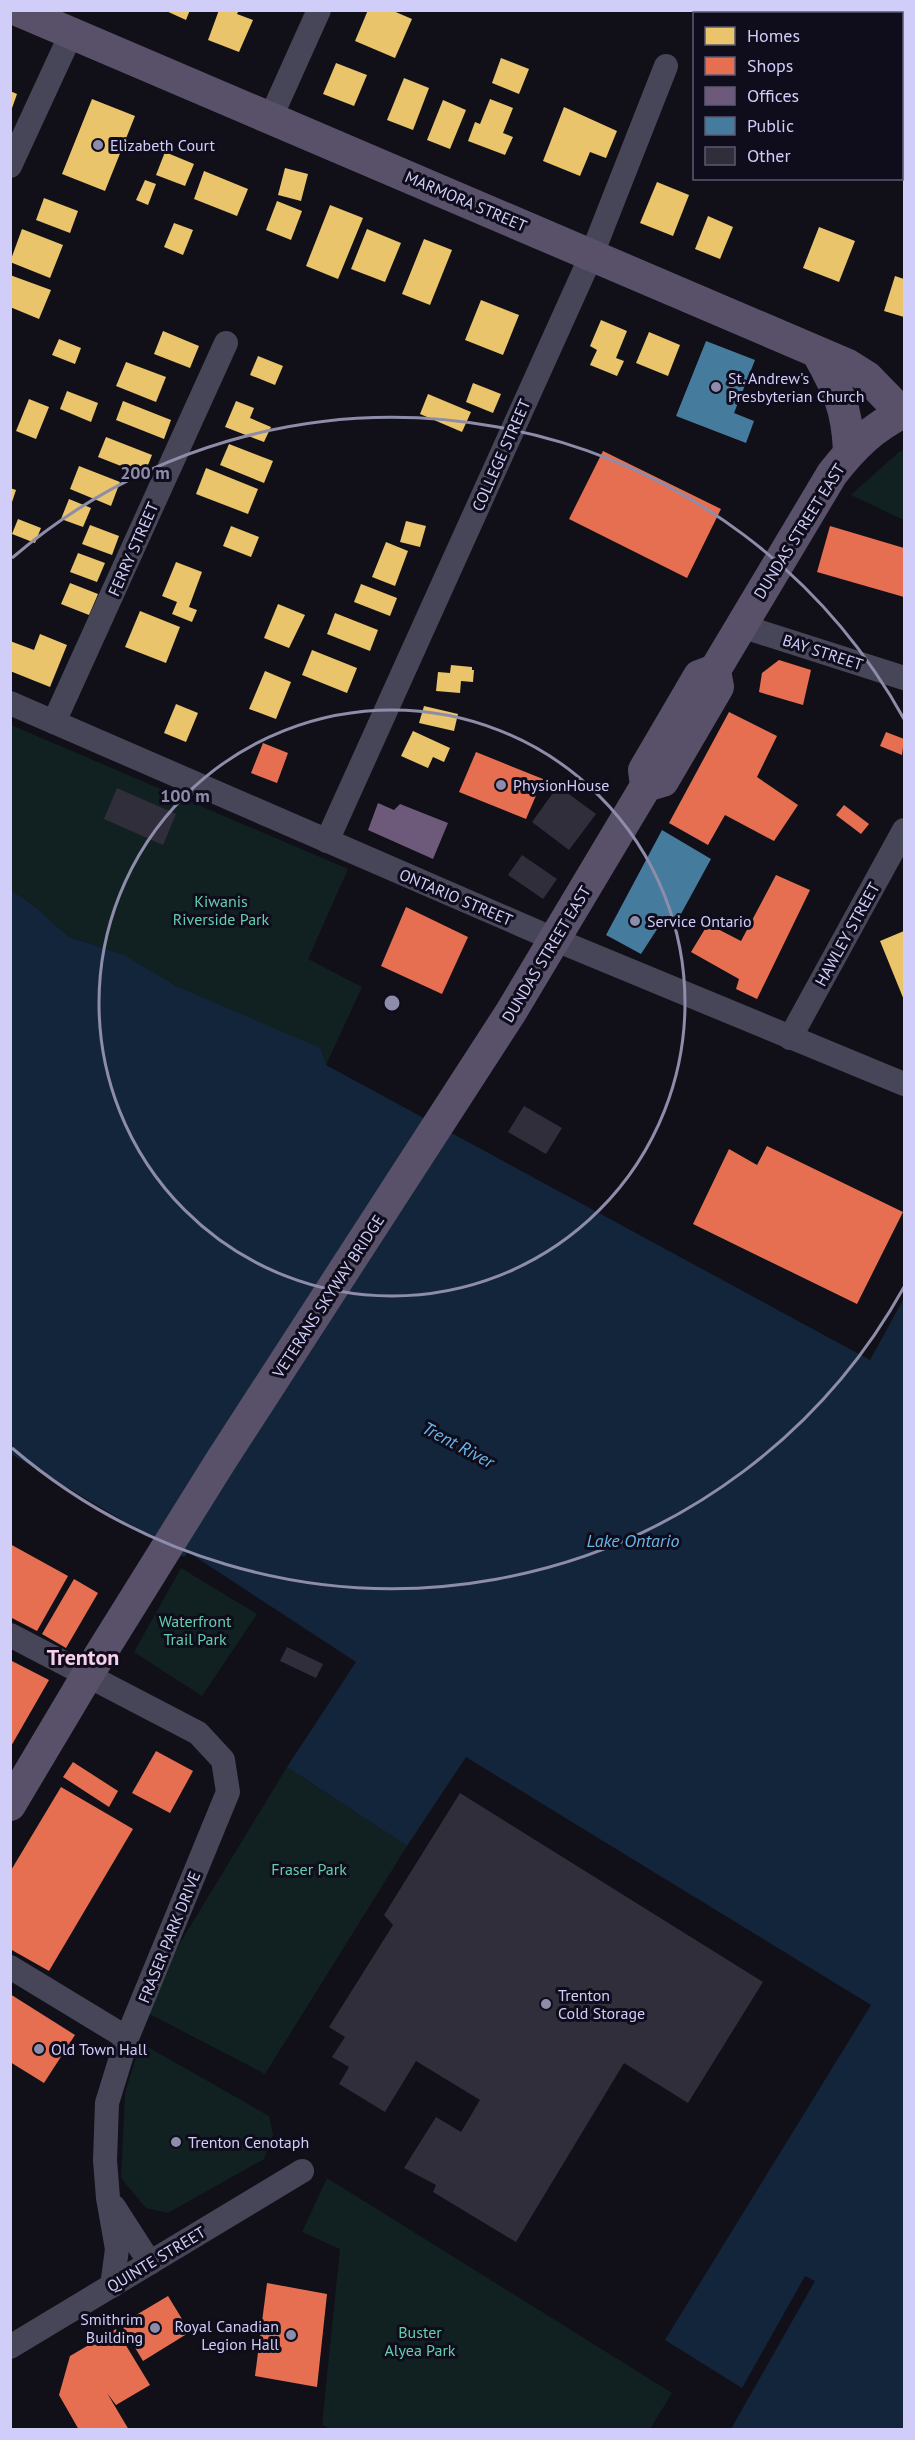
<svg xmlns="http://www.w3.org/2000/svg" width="915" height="2440" font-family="'PT Sans',sans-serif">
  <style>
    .green { fill: #112122 }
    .water { fill: #13253b }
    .homes { fill: #e9c46a }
    .shops { fill: #e76f51 }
    .offices { fill: #6d597a }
    .public { fill: #457b9d }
    .building { fill: #2f2e3a }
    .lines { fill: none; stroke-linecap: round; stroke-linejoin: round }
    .minor { stroke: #474658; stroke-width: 24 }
    .major { stroke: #585169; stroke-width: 32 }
    .ring { fill: none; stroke: #8d8caa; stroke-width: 3 }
    .poi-dot { fill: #8d8caa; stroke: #0f0d1b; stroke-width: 2 }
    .labels { text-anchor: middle; stroke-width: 6; stroke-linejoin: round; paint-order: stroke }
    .poi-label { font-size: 16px; fill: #d0cef9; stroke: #0f0d1b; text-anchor: start }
    .street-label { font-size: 16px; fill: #d0cef9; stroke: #0f0d1b }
    .park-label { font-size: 16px; fill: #64cfae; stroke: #0f0d1b }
    .water-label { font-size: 18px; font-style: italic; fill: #68b7ec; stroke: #0f0d1b }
    .district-label { font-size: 22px; font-weight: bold; fill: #f9d0ec; stroke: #0f0d1b }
    .centre { fill: #8d8caa; stroke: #0f0d1b; stroke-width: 3 }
    .ring-label { font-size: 18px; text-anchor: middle; font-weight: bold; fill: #8d8caa; stroke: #0f0d1b; stroke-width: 6; stroke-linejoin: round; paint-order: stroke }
  </style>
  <rect width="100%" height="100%" fill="#111018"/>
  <g class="green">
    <path d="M904,450V520L851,495L899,452Z"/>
    <path d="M11,725L348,869L308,959L362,987L326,1065L178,987L125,955L69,937L34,906L11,890Z"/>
    <path d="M181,1568L257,1614L202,1696L134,1652Z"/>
    <path d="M287,1767L407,1846L265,2074L140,2009Z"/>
    <path d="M148,2047L269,2116L273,2135L264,2159L168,2213L146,2208L121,2178L125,2093L137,2054Z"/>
    <path d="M327,2178L672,2393L650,2429L333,2430L322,2425L340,2249L302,2232Z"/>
  </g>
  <path class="water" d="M11,890L34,906L69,937L125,955L178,987L320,1048L326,1065L870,1360L904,1298V2429H731L815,2281L805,2276L742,2388L665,2340L871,2005L466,1757L407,1846L287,1767L356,1662L188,1552L184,1557L11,1454Z"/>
  <g class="homes">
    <path d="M164,10H190L186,20Z"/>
    <path d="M219,10H239L237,14L253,20L239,52L208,40Z"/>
    <path d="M368,10H391L412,19L395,58L355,41Z"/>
    <path d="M501,58L529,69L519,94L492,83Z"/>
    <path d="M336,63L367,75L354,106L323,94Z"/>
    <path d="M404,78L429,88L413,130L387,120Z"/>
    <path d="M10,91L17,94L11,111H10Z"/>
    <path d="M92,99L135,116L105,191L62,174Z"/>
    <path d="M490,99L513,108L503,133L513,137L505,155L468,141L475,122L480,124Z"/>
    <path d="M443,100L466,110L450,149L427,140Z"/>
    <path d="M564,107L617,131L606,158L590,152L580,176L543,161Z"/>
    <path d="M165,152L194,164L185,186L156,175Z"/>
    <path d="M285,168L308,174L301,201L278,195Z"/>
    <path d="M204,171L248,189L237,216L194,199Z"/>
    <path d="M145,180L156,184L148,205L136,200Z"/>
    <path d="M657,182L689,195L673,236L640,223Z"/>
    <path d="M44,198L78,211L70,233L36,220Z"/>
    <path d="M277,201L302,211L291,240L266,230Z"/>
    <path d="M330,205L363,218L338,279L306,266Z"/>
    <path d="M708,216L733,227L720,259L695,249Z"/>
    <path d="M174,223L193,230L183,255L164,247Z"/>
    <path d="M819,227L855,241L839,282L803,268Z"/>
    <path d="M22,229L63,245L50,278L10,262Z"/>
    <path d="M367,229L401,243L385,282L351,269Z"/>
    <path d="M424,239L452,250L430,305L402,294Z"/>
    <path d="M10,275L51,290L39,319L10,307Z"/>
    <path d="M895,276L904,279V317L884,311Z"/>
    <path d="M481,300L519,315L503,355L465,340Z"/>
    <path d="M601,320L627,331L616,358L624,361L617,376L590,365L597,350L590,346Z"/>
    <path d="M163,331L199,346L190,368L154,354Z"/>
    <path d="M649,332L680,345L668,376L636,363Z"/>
    <path d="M59,339L81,348L75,364L52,355Z"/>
    <path d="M258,356L283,366L275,385L250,375Z"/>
    <path d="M126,362L166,377L156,402L116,386Z"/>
    <path d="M473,383L501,394L493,413L466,402Z"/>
    <path d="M67,391L98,403L91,422L60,409Z"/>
    <path d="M428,394L471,412L462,432L420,414Z"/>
    <path d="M29,399L49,407L36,439L16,431Z"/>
    <path d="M123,401L171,420L164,439L116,420Z"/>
    <path d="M236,401L254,408L250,418L271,427L264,442L225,427Z"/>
    <path d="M106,437L152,455L144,475L98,457Z"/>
    <path d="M229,444L273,461L264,483L220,465Z"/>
    <path d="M79,466L120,482L111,506L70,489Z"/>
    <path d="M206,468L258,489L248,514L196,494Z"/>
    <path d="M10,488L16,490L11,505H10Z"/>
    <path d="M69,499L91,508L83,527L61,519Z"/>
    <path d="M18,519L41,528L35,543L12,534Z"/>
    <path d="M406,521L426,526L420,547L400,542Z"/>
    <path d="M90,525L119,536L112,555L82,544Z"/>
    <path d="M231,526L259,537L251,557L223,546Z"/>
    <path d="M386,542L408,551L395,586L372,577Z"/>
    <path d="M78,553L105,563L97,582L70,572Z"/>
    <path d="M176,562L202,572L189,607L197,610L192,622L172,614L177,602L162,596Z"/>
    <path d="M70,583L98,594L89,615L61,604Z"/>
    <path d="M361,584L397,598L390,616L354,602Z"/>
    <path d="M278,604L305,615L289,648L264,638Z"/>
    <path d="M140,611L180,627L166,663L125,647Z"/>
    <path d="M335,613L378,630L370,651L327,634Z"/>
    <path d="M40,634L67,645L50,687L10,671V641L34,650Z"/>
    <path d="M312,650L357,668L347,693L302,675Z"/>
    <path d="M451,665L472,667V670H474L473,682L461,681L460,693L436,691L438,672L450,673Z"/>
    <path d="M265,671L291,682L276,719L249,709Z"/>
    <path d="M176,704L198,713L186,742L164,733Z"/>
    <path d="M424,706L458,714L454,731L419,723Z"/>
    <path d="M413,731L450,748L444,762L433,757L428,768L401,756Z"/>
    <path d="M904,931V1000L880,941Z"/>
  </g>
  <g class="shops">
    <path d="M603,451L721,509L687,578L569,519Z"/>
    <path d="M830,526L904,548V597L817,572Z"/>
    <path d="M779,660L811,670L803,705L759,692L762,673Z"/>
    <path d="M729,712L777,736L757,777L798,805L774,841L725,815L708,845L669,823Z"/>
    <path d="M886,732L904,739L902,755L880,746Z"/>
    <path d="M263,743L288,753L277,783L251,773Z"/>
    <path d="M476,752L543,779L526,819L459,792Z"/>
    <path d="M844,805L869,824L861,834L836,815Z"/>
    <path d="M776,875L810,890L757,999L736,989L739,979L691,952L708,924L741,941Z"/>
    <path d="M406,907L468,937L442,994L381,966Z"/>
    <path d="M767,1146L903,1212L857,1304L693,1224L729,1149L757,1165Z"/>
    <path d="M10,1544L68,1576L37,1631L10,1617Z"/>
    <path d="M74,1579L98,1593L66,1648L42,1634Z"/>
    <path d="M10,1660L49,1680L10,1748Z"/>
    <path d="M156,1751L193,1771L170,1813L132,1793Z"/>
    <path d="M73,1762L118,1791L109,1807L63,1777Z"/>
    <path d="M61,1787L133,1829L49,1971L10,1949V1872Z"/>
    <path d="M10,1994L75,2035L44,2083L10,2062Z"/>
    <path d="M267,2283L327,2294L317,2387L255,2376Z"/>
    <path d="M168,2296L190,2332L143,2361L121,2324Z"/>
    <path d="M116,2329L150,2385L116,2405L107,2393L129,2430H79L59,2395L70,2356Z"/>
  </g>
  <path class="offices" d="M378,803L394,810L400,804L448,823L433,859L368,830Z"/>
  <g class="public">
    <path d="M706,341L755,360L734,413L754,421L746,443L676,416Z"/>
    <path d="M662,830L711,859L676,923L665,917L641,954L606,935Z"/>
  </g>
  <g class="building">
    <path d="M558,786L596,814L569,850L532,822Z"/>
    <path d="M117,788L176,814L163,845L104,819Z"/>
    <path d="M522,855L557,879L543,899L508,875Z"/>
    <path d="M524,1106L562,1128L546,1154L508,1132Z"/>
    <path d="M287,1647L323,1664L316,1678L280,1661Z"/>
    <path d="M460,1793L763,1982L688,2103L624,2063L516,2242L433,2192L436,2185L404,2168L436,2117L461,2132L480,2100L416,2061L385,2112L339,2084L349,2067L332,2057L345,2037L329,2027L393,1925L384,1915Z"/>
  </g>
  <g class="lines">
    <g class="minor">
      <path d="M270,119L319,10"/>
      <path d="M10,166L71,34"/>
      <path d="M741,626L904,678"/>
      <path d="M10,703L556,940L904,1084"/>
      <path d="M54,722L226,343"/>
      <path d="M327,841L592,254L666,66"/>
      <path d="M790,1038L904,830"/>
      <path d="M10,1635L198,1733L223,1760L228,1792L127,2038L107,2103L105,2160L108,2198L117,2249L112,2286"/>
      <path d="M10,1967L127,2038"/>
      <path d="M114,2207L150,2263"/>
      <path d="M10,2347L302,2171"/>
    </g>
    <g class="major">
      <path d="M17,10L848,365L867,377L902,413"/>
      <path d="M817,352C838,390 847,407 849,451"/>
      <path d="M646,786L663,781L718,687L715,670L832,474C854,446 872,428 904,412"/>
      <path d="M10,1805L88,1674L220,1462L511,1012L646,786L644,770L699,676L715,670"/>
    </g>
  </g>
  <g class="ring">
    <circle cx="392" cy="1003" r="293"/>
    <path d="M904 1287A585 585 0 0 1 12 1448M12 558A585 585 0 0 1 904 719"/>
  </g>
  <g class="poi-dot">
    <circle cx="98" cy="145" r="6"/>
    <circle cx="716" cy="387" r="6"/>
    <circle cx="501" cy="785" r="6"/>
    <circle cx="635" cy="921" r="6"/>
    <circle cx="546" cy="2004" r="6"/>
    <circle cx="39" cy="2049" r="6"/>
    <circle cx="176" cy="2142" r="6"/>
    <circle cx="155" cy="2328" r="6"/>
    <circle cx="291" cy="2335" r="6"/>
  </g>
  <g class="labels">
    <g class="poi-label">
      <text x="110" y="151">Elizabeth Court</text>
      <text x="728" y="384">St. Andrew's<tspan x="728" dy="18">Presbyterian Church</tspan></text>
      <text x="513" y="791">PhysionHouse</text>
      <text x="647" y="927">Service Ontario</text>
      <text x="558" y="2001">Trenton<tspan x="558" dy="18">Cold Storage</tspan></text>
      <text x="51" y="2055">Old Town Hall</text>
      <text x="188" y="2148">Trenton Cenotaph</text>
      <text x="143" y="2325" text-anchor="end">Smithrim<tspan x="143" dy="18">Building</tspan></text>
      <text x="279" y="2332" text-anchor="end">Royal Canadian<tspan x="279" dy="18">Legion Hall</tspan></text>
    </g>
    <g class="street-label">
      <text transform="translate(466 201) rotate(23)" y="6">MARMORA STREET</text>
      <text transform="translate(501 455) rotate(-66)" y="6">COLLEGE STREET</text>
      <text transform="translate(799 531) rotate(-58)" y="6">DUNDAS STREET EAST</text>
      <text transform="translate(133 549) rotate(-66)" y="6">FERRY STREET</text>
      <text transform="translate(823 652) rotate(18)" y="6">BAY STREET</text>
      <text transform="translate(456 897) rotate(23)" y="6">ONTARIO STREET</text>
      <text transform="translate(847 934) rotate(-61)" y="6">HAWLEY STREET</text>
      <text transform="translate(546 954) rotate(-59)" y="6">DUNDAS STREET EAST</text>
      <text transform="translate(328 1296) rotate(-57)" y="6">VETERANS SKYWAY BRIDGE</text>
      <text transform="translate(169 1937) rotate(-68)" y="6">FRASER PARK DRIVE</text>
      <text transform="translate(156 2259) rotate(-31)" y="6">QUINTE STREET</text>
    </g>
    <g class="park-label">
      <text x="221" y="907">Kiwanis<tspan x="221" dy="18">Riverside Park</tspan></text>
      <text x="195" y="1627">Waterfront<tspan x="195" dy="18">Trail Park</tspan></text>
      <text x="309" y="1875">Fraser Park</text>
      <text x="420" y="2338">Buster<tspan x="420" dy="18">Alyea Park</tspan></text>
    </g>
    <g class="water-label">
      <text transform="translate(458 1445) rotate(28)" y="6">Trent River</text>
      <text x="633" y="1547">Lake Ontario</text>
    </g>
    <g class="district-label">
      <text x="83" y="1665">Trenton</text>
    </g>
  </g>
  <circle cx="392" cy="1003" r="9" class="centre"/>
  <g class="ring-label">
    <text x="145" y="479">200 m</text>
    <text x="185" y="802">100 m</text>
  </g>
  <rect width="915" height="2440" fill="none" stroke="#d0cef9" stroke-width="24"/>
  <rect x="693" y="12" width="210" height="168" fill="#0f0d1b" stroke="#5c5a74" stroke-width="1.5"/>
  <rect x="705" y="27" width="30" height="18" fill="#e9c46a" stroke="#5c5a74" stroke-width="1.5"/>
  <text x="747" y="42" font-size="18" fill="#d0cef9">Homes</text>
  <rect x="705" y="57" width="30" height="18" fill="#e76f51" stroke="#5c5a74" stroke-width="1.5"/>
  <text x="747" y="72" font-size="18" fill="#d0cef9">Shops</text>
  <rect x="705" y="87" width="30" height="18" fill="#6d597a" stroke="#5c5a74" stroke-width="1.5"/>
  <text x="747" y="102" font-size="18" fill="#d0cef9">Offices</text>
  <rect x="705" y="117" width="30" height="18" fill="#457b9d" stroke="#5c5a74" stroke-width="1.5"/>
  <text x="747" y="132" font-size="18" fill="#d0cef9">Public</text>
  <rect x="705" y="147" width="30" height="18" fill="#2f2e3a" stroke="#5c5a74" stroke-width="1.5"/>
  <text x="747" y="162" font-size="18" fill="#d0cef9">Other</text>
</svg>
